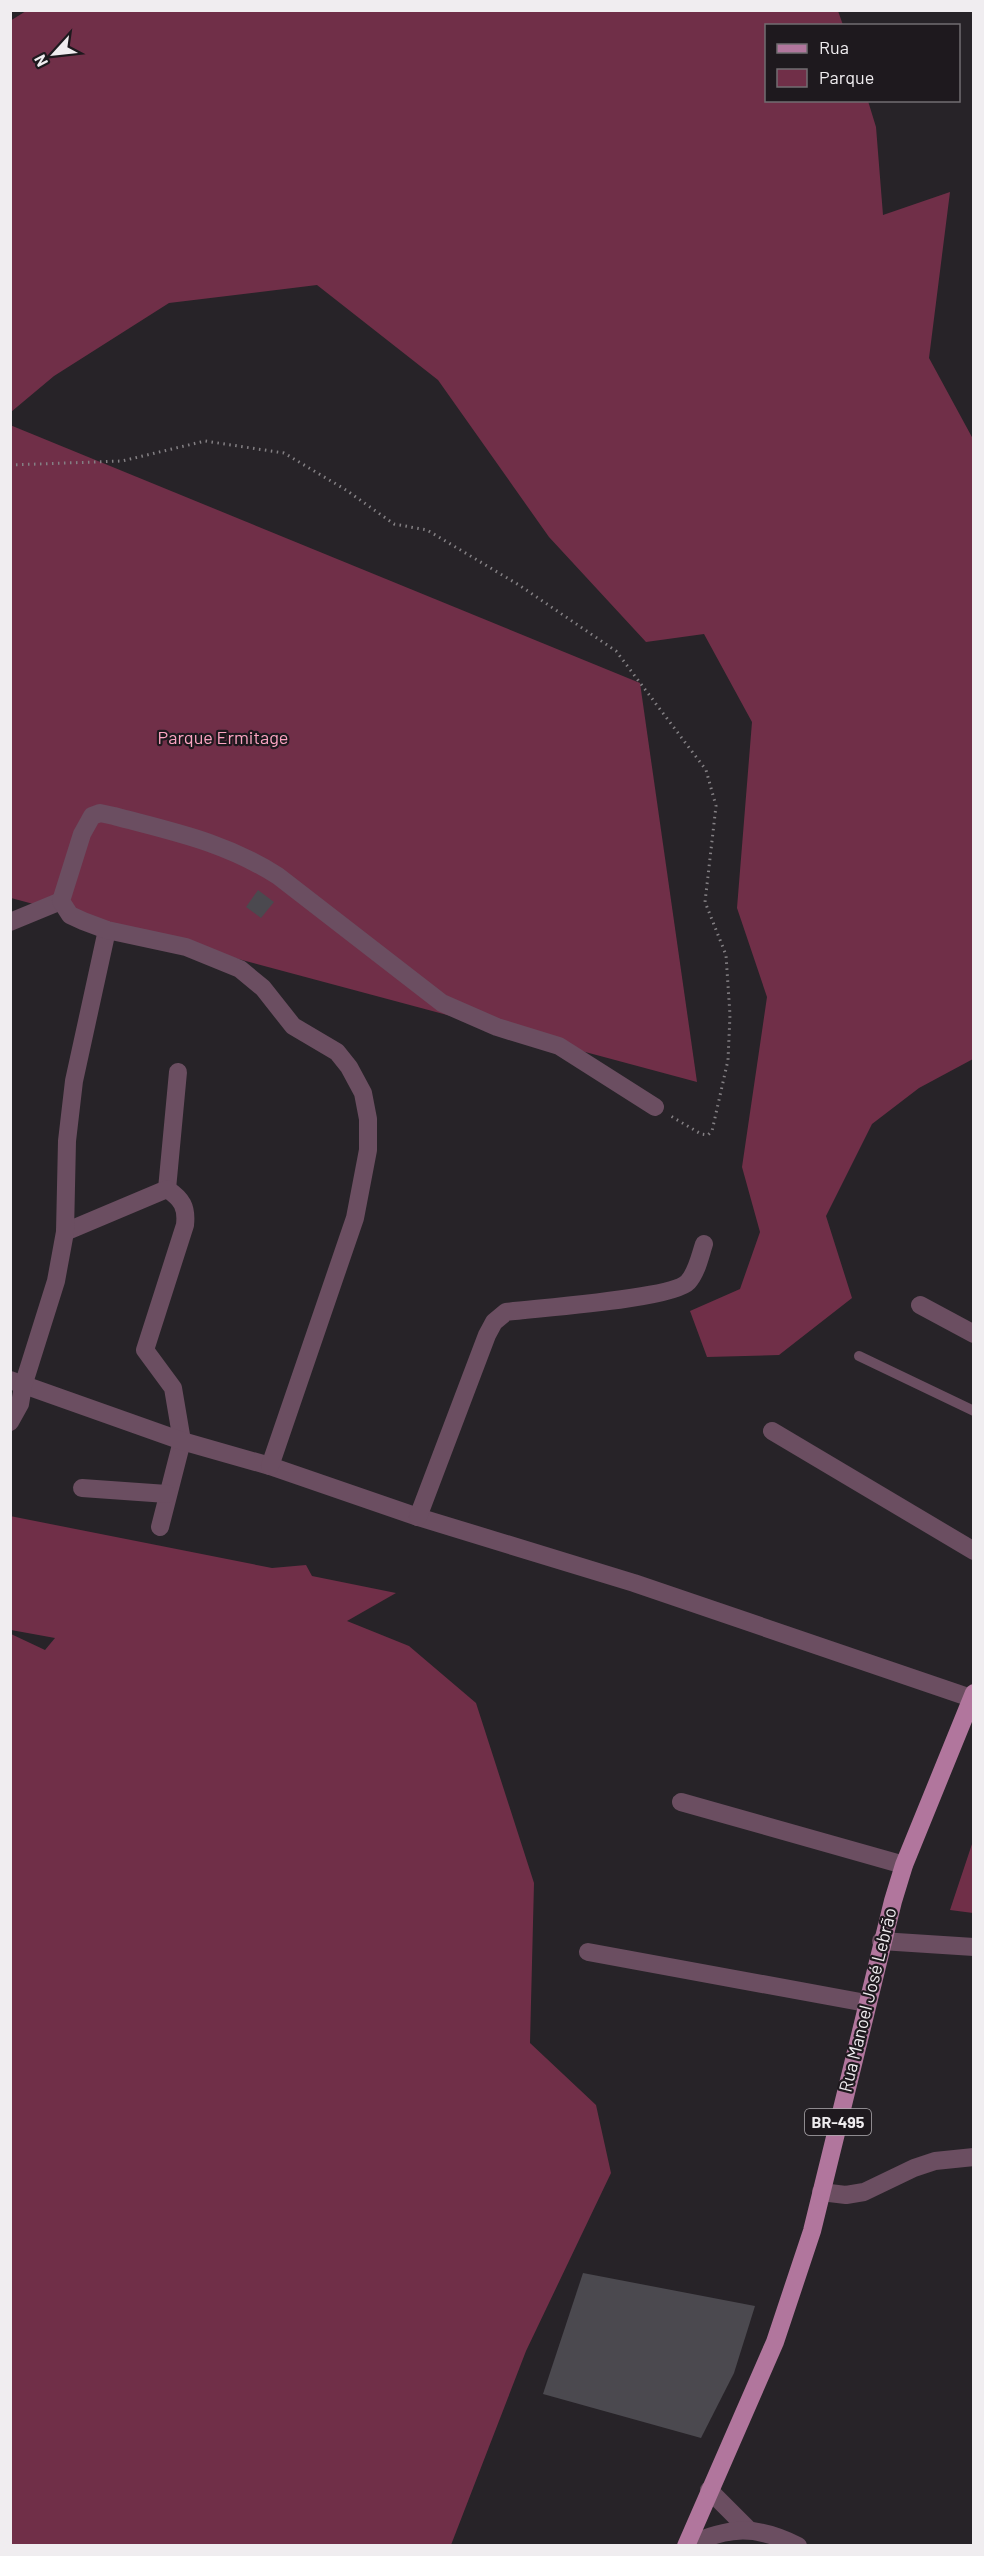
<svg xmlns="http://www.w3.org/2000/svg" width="984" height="2556" font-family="Barlow,sans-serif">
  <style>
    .green { fill: #702f48 }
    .building { fill: #4b494f }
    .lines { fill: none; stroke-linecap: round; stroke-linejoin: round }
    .path { stroke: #848084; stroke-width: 3; stroke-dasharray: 1.5 4.5; stroke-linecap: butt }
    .service { stroke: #6b4e61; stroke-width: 10 }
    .minor { stroke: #6b4e61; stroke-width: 18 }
    .primary { stroke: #b1769d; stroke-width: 18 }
    .labels { text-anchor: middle; stroke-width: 4.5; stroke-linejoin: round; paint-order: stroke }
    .shield { fill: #1e191e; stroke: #b1adb1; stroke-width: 1.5 }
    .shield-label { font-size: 16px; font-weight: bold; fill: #f0edf0 }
    .park-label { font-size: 18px; fill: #fca5c2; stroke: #1e191e }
    .street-label { font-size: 18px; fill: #f0edf0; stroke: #1e191e }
  </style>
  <rect width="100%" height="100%" fill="#272328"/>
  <g class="green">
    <path d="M26,11H838L843,25L766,26V100L868,101L876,127L883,215L950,192L929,358L973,439V1059L919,1088L872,1124L826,1216L852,1298L779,1355L707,1357L690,1311L740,1289L760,1232L742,1167L767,997L737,908L752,722L704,634L646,642L549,537L438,380L317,285L169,303L54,376L11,412L10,21Z"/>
    <path d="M10,425L640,683L697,1082L11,898Z"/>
    <path d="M10,1516L272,1568L306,1565L312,1576L396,1593L347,1621L409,1646L476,1703L534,1883L530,2043L596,2105L611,2173L526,2351L451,2545H11V1634L45,1650L55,1638L11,1630Z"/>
    <path d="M973,1841V1913L950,1910Z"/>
  </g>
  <g class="building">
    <path d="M258,890L274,902L261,918L246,907Z"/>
    <path d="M583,2273L755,2306L734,2373L701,2438L543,2394Z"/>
  </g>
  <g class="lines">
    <path class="path" d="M10,465L122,461L205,441L284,453L346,490L394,524L427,530L519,585L616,651L706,770L716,806L705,902L726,955L730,1015L728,1060L712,1131L708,1135L701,1134L669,1115"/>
    <path class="service" d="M859,1356L974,1411"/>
    <g class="minor">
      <path d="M10,922L61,901"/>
      <path d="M167,1189L178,1072"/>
      <path d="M65,1232L167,1189C182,1199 187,1207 185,1225L145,1350L173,1388L182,1441L160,1527"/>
      <path d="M920,1305L974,1334"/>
      <path d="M10,1380L182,1441L270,1466L418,1517L634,1583L971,1698"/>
      <path d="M10,1422L20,1404L23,1386L56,1281L65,1232L67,1141L74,1081L107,930"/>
      <path d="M772,1431L974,1551"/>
      <path d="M270,1466L355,1218L368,1150V1119L363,1093L349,1067L337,1052L293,1026L263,988L240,969L186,947L107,930L83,921L70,915L61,901L82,834L92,816L100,813L114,816C174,832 225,842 278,876L442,1003L497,1027L559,1046L655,1107"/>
      <path d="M82,1488L167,1494"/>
      <path d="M418,1517L487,1335L494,1322L506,1312C536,1308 673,1299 688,1282C697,1272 700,1256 704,1244"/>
      <path d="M681,1802L904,1865"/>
      <path d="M881,1941L974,1947"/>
      <path d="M588,1952L866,2003"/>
      <path d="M821,2192L846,2195L864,2192L914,2168L935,2161L974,2157"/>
      <path d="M709,2490L748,2529"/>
      <path d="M687,2546C728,2526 757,2525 798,2546"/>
    </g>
    <path class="primary" d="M686,2546L775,2342L812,2231L893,1901L904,1865L974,1693"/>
  </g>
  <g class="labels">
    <rect class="shield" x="805" y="2109" width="66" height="26" rx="4.5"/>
    <g class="shield-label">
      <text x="838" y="2128">BR-495</text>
    </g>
    <g class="park-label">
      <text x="223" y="744">Parque Ermitage</text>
    </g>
    <g class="street-label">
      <text transform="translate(868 2000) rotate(-76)" y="6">Rua Manoel José Lebrão</text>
    </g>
  </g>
  <rect width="984" height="2556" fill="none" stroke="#f0edf0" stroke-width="24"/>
  <rect x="765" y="24" width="195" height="78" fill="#1e191e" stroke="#726e72" stroke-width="1.5"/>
  <rect x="777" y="44" width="30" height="9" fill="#b1769d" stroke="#726e72" stroke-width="1.5"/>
  <text x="819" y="54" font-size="18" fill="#f0edf0">Rua</text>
  <rect x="777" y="69" width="30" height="18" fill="#702f48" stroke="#726e72" stroke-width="1.5"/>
  <text x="819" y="84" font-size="18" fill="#f0edf0">Parque</text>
  <g transform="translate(54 54) rotate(243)" stroke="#1e191e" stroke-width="4.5" paint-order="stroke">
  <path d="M0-4.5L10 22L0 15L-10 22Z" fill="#f0edf0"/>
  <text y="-9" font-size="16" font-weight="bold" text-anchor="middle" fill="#f0edf0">N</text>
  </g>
</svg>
